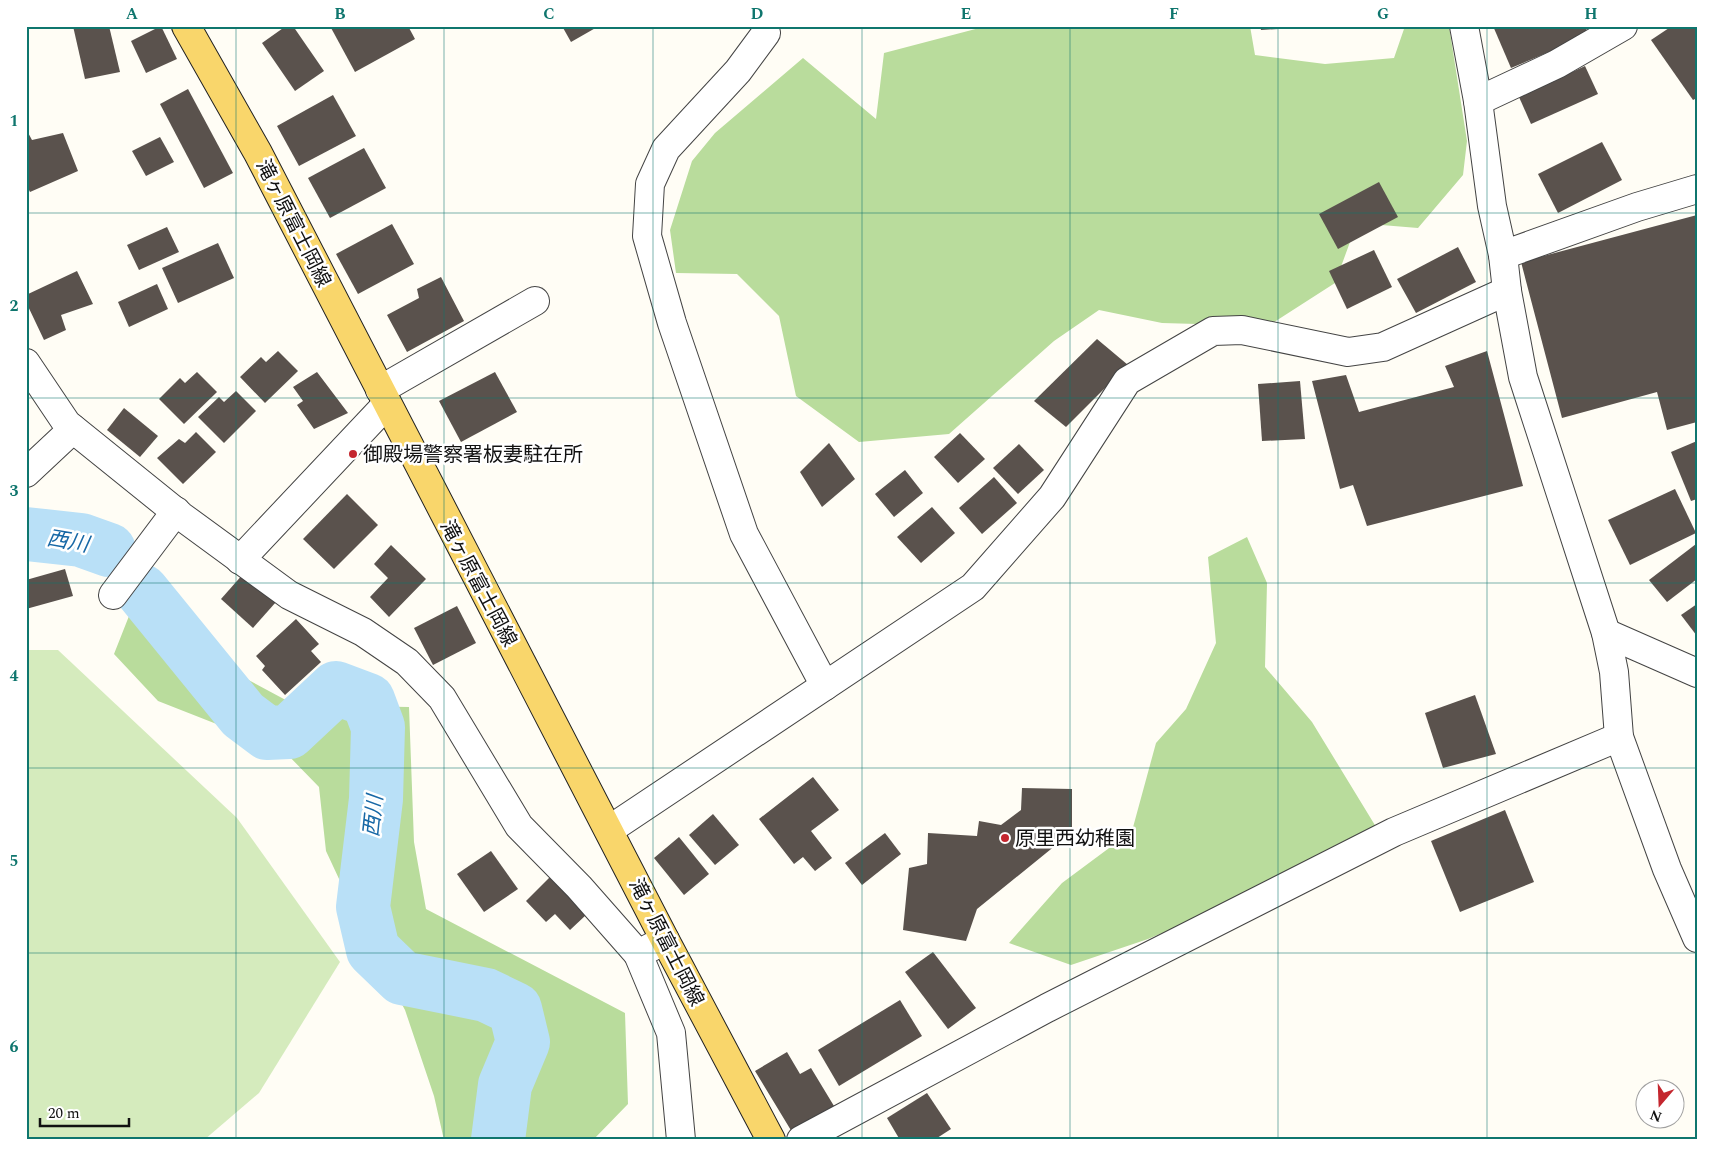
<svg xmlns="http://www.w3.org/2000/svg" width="1723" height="1166" font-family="Spectral,'Noto Sans JP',serif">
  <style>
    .green { fill: #d5ebbd }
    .forest { fill: #b9dc9c }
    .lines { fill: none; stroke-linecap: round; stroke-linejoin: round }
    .river { stroke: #b9e0f7; stroke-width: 54 }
    .building { fill: #5a524d }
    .minor-casing { stroke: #444; stroke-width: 30 }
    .major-casing { stroke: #222; stroke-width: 30 }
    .minor { stroke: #fff; stroke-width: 28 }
    .major { stroke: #f9d66b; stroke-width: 28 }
    .grid { fill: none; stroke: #0f766e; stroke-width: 1; stroke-opacity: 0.55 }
    .poi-dot { fill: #c4262e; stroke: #fff; stroke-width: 2 }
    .labels { text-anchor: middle; stroke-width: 5; stroke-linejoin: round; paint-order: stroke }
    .street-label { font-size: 20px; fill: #111; stroke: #fff }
    .poi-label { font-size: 20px; fill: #111; stroke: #fff; text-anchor: start }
    .water-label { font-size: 21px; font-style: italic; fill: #1768a6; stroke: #fff }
    .neatline { fill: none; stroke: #0f766e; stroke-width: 2 }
    .grid-label { font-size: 16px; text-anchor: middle; font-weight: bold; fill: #0f766e }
  </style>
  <rect width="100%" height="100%" fill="#fffdf5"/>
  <path class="green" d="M26,650H58L237,818L340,962L259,1093L204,1140H26Z"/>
  <g class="forest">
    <path d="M987,26H1250L1255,55L1325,64L1394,58L1404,29L1403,26H1449L1467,141L1463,175L1418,228L1357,223L1335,283L1268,326L1162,323L1099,310L1054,341L949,434L859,442L796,396L779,316L737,274L676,273L670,230L692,161L715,133L803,58L876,119L884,53Z"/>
    <path d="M1247,537L1267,583L1265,667L1312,722L1384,840L1148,939L1071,965L1009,943L1062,883L1132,831L1156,743L1186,709L1216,643L1208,557Z"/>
    <path d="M129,616L295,705L409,707L414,842L426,909L625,1013L628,1104L593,1140H444L434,1096L405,1010L368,941L326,851L319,787L283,750L158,701L114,654Z"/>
  </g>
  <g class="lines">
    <g class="river">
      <path d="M26,534L81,540L109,550"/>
      <path d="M142,591L243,715L267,733L289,732L336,688L368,700L378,727L376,799L363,907L373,950L402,978L486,995L515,1009L523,1042L505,1085L498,1140"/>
    </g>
  </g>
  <g class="building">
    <path d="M73,26H109L120,72L85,79Z"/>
    <path d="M161,26L177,59L146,73L131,41Z"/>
    <path d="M286,26H293L324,71L295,91L262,43Z"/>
    <path d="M330,26H408L415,39L355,72Z"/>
    <path d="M562,26H599L571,42Z"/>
    <path d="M828,26H841V27L829,29Z"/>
    <path d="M1260,26H1295L1296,28L1261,30Z"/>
    <path d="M1493,26H1585L1589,35L1511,68Z"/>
    <path d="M1672,26H1697V98L1693,100L1651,40Z"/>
    <path d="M1585,66L1598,94L1531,124L1519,97Z"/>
    <path d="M188,89L233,173L204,188L160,104Z"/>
    <path d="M333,95L356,136L299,166L277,126Z"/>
    <path d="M26,129L32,140L63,133L78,171L30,192L26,184Z"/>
    <path d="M160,137L174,162L146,176L132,151Z"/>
    <path d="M1602,142L1622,180L1558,213L1538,174Z"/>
    <path d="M364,148L386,188L330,218L308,178Z"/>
    <path d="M1379,182L1398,217L1338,249L1319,214Z"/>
    <path d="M1697,215V422L1667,430L1657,392L1562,418L1521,262Z"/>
    <path d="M392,224L414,264L358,294L336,254Z"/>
    <path d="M167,227L179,252L139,270L127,245Z"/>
    <path d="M218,243L234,278L178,303L162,268Z"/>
    <path d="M1458,247L1476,282L1416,313L1397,279Z"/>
    <path d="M1374,250L1392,287L1347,309L1329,271Z"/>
    <path d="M77,271L93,304L61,315L66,330L44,340L26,302V295Z"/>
    <path d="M441,277L464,321L407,352L387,315L419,298L417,289Z"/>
    <path d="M157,284L168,309L129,327L118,302Z"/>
    <path d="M1097,339L1128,365L1066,427L1034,401Z"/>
    <path d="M278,351L298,371L265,403L240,377L261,357L266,362Z"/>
    <path d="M1487,351L1523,486L1367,526L1353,485L1340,489L1312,381L1346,375L1359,412L1454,387L1445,366Z"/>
    <path d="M197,372L217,392L184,424L159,399L180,378L185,383Z"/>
    <path d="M317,372L348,413L314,429L297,405L303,401L293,387Z"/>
    <path d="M495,372L517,412L461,442L439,401Z"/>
    <path d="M1300,381L1305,439L1262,441L1258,384Z"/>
    <path d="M236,391L256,411L224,443L198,417L219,397L224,402Z"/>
    <path d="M124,408L158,436L140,457L107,430Z"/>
    <path d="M196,432L216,452L183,484L157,458L179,439L185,443Z"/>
    <path d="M960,433L985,459L958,483L934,457Z"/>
    <path d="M1697,441V499L1691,501L1671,452Z"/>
    <path d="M829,443L855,479L822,507L800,472Z"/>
    <path d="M1019,444L1044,470L1018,494L993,468Z"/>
    <path d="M905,470L923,493L894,517L875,494Z"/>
    <path d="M994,477L1017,503L982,534L959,508Z"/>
    <path d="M1675,489L1696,533L1630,565L1608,520Z"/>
    <path d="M347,494L378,525L334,569L303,539Z"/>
    <path d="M932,507L955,533L921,563L897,537Z"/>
    <path d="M1696,544L1697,579L1667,602L1649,580Z"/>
    <path d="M391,545L426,579L389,617L370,597L388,578L374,564Z"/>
    <path d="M65,569L73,596L26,609V580Z"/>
    <path d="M244,573L276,602L253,628L221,599Z"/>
    <path d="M1697,604V636L1681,615Z"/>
    <path d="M457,606L476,643L433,665L414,628Z"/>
    <path d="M296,619L319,644L311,651L321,662L285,695L262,670L265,666L256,656Z"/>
    <path d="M1475,695L1496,754L1443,768L1425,713Z"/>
    <path d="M813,777L839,810L811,831L832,858L815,871L803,857L794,864L759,819Z"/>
    <path d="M1022,788L1072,789V832L977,909L966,941L903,930L909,868L927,864L928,833L977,836L979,821L1001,825L1021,810Z"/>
    <path d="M1505,810L1534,882L1460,912L1431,841Z"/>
    <path d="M713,814L739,845L715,865L689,835Z"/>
    <path d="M885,833L901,854L862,885L845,863Z"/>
    <path d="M679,837L709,874L684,895L654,858Z"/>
    <path d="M491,851L518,889L484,912L457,874Z"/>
    <path d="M550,877L586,915L570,930L555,914L546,922L526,901Z"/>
    <path d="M933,952L976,1008L948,1029L905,972Z"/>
    <path d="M900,1000L922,1036L839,1086L818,1050Z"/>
    <path d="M787,1052L800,1074L811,1068L834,1106L792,1132L755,1071Z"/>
    <path d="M927,1093L951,1129L934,1140H900L887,1118Z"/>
  </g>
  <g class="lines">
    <defs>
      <g id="minor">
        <path d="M1464,26L1478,101L1492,206L1503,255L1507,291L1523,377L1606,633L1614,672L1619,737L1667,869L1697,938"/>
        <path d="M766,33L738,71L666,149L650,184L647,236L672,323L744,534L825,686"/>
        <path d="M1478,101L1557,64L1623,26"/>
        <path d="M1503,255L1637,207L1697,189"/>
        <path d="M26,363L67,424L181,516L289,595L363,632L407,662L442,698L519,826L579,887L638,954L665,940"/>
        <path d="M380,390L535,301"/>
        <path d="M26,473L73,429"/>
        <path d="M240,560L387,404"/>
        <path d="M113,595L176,511"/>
        <path d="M1606,633L1697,673"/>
        <path d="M609,830L973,587L1052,497L1127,381L1213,331L1242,330L1348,352L1383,347L1507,291"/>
        <path d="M638,954L671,1033L681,1140"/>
        <path d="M801,1140L1047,1008L1394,832L1619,737"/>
      </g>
      <path id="major" d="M186,26L258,153L665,940L771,1140"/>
    </defs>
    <use href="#minor" class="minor-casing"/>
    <use href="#major" class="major-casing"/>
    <use href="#minor" class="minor"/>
    <use href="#major" class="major"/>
  </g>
  <path class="grid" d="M236,26V1140M444,26V1140M653,26V1140M862,26V1140M1070,26V1140M1278,26V1140M1487,26V1140M26,213H1697M26,398H1697M26,583H1697M26,768H1697M26,953H1697"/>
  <g class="poi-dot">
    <circle cx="353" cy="454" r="5"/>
    <circle cx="1005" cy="838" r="5"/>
  </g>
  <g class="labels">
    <g class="street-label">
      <text transform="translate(294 223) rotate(63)" y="7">滝ヶ原富士岡線</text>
      <text transform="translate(479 583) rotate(62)" y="7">滝ヶ原富士岡線</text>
      <text transform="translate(667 942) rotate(63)" y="7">滝ヶ原富士岡線</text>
    </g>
    <g class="poi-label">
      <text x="363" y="461">御殿場警察署板妻駐在所</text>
      <text x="1015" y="845">原里西幼稚園</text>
    </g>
    <g class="water-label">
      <text transform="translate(68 541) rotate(10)" y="7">西川</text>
      <text transform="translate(373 816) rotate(-84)" y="7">西川</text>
    </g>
  </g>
  <rect width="1723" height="1166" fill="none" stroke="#ffffff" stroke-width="55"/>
  <g transform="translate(1660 1104) rotate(199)"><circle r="24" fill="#ffffff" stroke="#a0a0a0"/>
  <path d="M0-4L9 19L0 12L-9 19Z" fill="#c4262e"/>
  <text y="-8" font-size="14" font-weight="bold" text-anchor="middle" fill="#111111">N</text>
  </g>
  <path d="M40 1118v8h89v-8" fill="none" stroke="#111111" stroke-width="2.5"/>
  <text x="48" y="1118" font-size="15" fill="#111111" stroke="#ffffff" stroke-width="4" paint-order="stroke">20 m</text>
  <rect x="28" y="28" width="1668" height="1110" class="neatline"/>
  <g class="grid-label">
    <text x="132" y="19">A</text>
    <text x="340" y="19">B</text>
    <text x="549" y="19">C</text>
    <text x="757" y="19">D</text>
    <text x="966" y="19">E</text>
    <text x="1174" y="19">F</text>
    <text x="1383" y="19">G</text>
    <text x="1591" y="19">H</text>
    <text x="14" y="126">1</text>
    <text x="14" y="311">2</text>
    <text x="14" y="496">3</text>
    <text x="14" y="681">4</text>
    <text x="14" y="866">5</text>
    <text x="14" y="1052">6</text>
  </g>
</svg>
